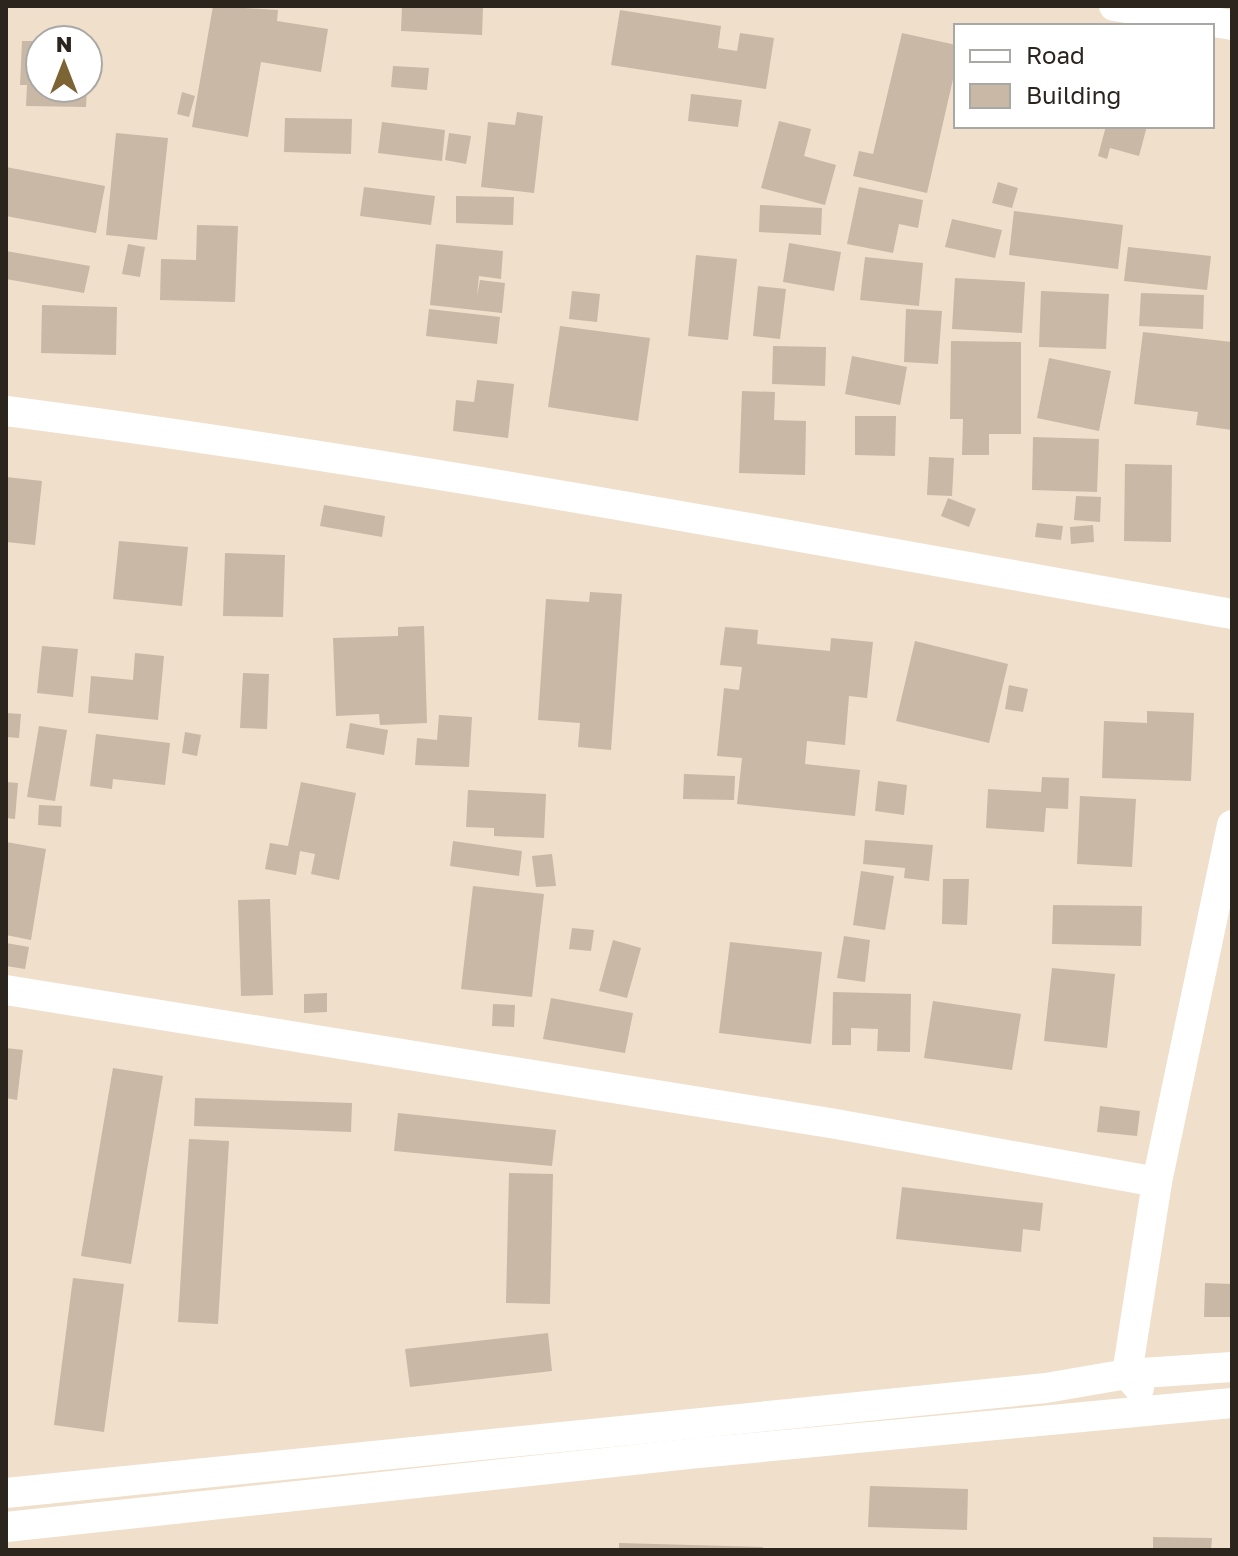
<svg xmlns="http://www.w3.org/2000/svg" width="1238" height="1556" font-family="'Golos Text',sans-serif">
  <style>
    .building { fill: #c8b8a5 }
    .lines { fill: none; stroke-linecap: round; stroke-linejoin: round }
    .minor { stroke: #fff; stroke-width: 30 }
  </style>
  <rect width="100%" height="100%" fill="#efdfcb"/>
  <g class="building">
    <path d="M213,6L278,10L277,21L328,29L321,72L261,62L248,137L192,127Z"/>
    <path d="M402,6H483L482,35L401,31Z"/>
    <path d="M620,10L721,26L718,48L737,51L740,33L774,38L766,89L611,65Z"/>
    <path d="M902,33L956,45V66L927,193L853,176L859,151L873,154Z"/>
    <path d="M22,41H40V88H87L86,107L26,106L27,85H20Z"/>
    <path d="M393,66L429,68L427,90L391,87Z"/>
    <path d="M182,92L195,96L189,117L177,114Z"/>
    <path d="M691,94L742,100L738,127L688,121Z"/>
    <path d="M517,112L543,116L534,193L481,187L488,122L515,125Z"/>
    <path d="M285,118L352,119L351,154L284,152Z"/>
    <path d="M779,121L811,129L804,156L836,165L825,205L761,188Z"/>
    <path d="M382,122L445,130L442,161L378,153Z"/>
    <path d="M1106,126H1147L1139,156L1110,148L1107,159L1098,156Z"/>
    <path d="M116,133L168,138L157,240L106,235Z"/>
    <path d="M449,133L471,136L466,164L445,160Z"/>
    <path d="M6,167L105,186L96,233L6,216Z"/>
    <path d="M998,182L1018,188L1012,208L992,203Z"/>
    <path d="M364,187L435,196L431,225L360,216Z"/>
    <path d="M859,187L923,200L918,228L899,224L893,253L847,244Z"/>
    <path d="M456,196L514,197L513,225L456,223Z"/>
    <path d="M760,205L822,208L821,235L759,232Z"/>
    <path d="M1014,211L1123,225L1118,269L1009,255Z"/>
    <path d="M952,219L1002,230L995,258L945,247Z"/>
    <path d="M197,225L238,226L235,302L160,300L161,259L196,260Z"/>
    <path d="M789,243L841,252L834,291L783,282Z"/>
    <path d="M128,244L145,247L140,277L122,274Z"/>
    <path d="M436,244L503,251L501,279L479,276L477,296L480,280L505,283L502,313L430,305Z"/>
    <path d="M1128,247L1211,256L1207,290L1124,281Z"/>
    <path d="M6,251L90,266L84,293L6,279Z"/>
    <path d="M696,255L737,259L728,340L688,336Z"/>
    <path d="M865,257L923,263L919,306L860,300Z"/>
    <path d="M955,278L1025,282L1022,333L952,329Z"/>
    <path d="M758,286L786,289L780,339L753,336Z"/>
    <path d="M572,291L600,294L597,322L569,319Z"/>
    <path d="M1041,291L1109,294L1106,349L1039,347Z"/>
    <path d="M1141,293L1204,295L1203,329L1139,326Z"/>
    <path d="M42,305L117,307L116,355L41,353Z"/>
    <path d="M429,309L500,317L497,344L426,336Z"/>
    <path d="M906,309L942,311L938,364L904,362Z"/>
    <path d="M560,326L650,338L638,421L548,407Z"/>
    <path d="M1143,332L1232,342V430L1196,425L1198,412L1134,404Z"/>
    <path d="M951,341L1021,342V434H989V455H962L963,419H950Z"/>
    <path d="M773,346L826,347L825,386L772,384Z"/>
    <path d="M852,356L907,367L900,405L845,394Z"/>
    <path d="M1049,358L1111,371L1099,431L1037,418Z"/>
    <path d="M477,380L514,384L508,438L453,431L456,400L474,402Z"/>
    <path d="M742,391L775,392L774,420L806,421L805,475L739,473Z"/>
    <path d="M855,416H896L895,456L855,455Z"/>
    <path d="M1033,437L1099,439L1097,492L1032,490Z"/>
    <path d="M929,457L954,458L952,496L927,495Z"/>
    <path d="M1125,464L1172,465L1171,542L1124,541Z"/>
    <path d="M6,477L42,481L35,545L6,542Z"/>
    <path d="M1076,496L1101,497L1100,522L1074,520Z"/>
    <path d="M948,498L976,509L969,527L941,516Z"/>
    <path d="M324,505L385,516L382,537L320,526Z"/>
    <path d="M1037,523L1063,526L1061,540L1035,537Z"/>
    <path d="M1093,525L1094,542L1071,544L1070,527Z"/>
    <path d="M119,541L188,547L182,606L113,599Z"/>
    <path d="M225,553L285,555L283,617L223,616Z"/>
    <path d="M590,592L622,594L611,750L578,747L580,723L538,720L546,599L589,602Z"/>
    <path d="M424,626L427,723L380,725L379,714L336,716L333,638L398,636V627Z"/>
    <path d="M725,627L758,630L757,644L830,651L831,638L873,642L867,698L849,696L845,745L807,741L805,764L860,770L855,816L737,804L742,758L717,756L724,688L739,690L742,667L720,665Z"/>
    <path d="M915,641L1008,664L989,743L896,721Z"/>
    <path d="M42,646L78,649L73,697L37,693Z"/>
    <path d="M135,653L164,656L158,720L88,713L91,676L133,680Z"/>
    <path d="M243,673L269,674L267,729L240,728Z"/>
    <path d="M1009,685L1028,689L1023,712L1005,709Z"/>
    <path d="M1147,711L1194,713L1191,781L1102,778L1104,721L1147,723Z"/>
    <path d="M6,713L21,714L19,738L6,737Z"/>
    <path d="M439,715L472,717L469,767L415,765L417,738L437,740Z"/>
    <path d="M350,723L388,730L384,755L346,748Z"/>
    <path d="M39,726L67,730L55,801L27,797Z"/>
    <path d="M185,732L201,735L197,756L182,753Z"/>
    <path d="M96,734L170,743L165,785L113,779L112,789L90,786Z"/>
    <path d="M684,774L735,776L734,800L683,799Z"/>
    <path d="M1042,777L1069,778L1068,809L1046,808L1044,832L986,828L988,789L1041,792Z"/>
    <path d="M878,781L907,785L904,815L875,811Z"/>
    <path d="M6,782L18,783L15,819L6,818Z"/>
    <path d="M301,782L356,793L339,880L311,874L315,854L300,851L296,875L265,869L270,843L288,846Z"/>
    <path d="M468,790L546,794L544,838L494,836V828L466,827Z"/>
    <path d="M1080,796L1136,799L1132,867L1077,864Z"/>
    <path d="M39,805L62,806L61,827L38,825Z"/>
    <path d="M865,840L933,845L929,881L904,878L905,868L863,864Z"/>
    <path d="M453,841L522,851L519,876L450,866Z"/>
    <path d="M6,842L46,849L31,940L6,935Z"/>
    <path d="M552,854L556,886L536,887L532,856Z"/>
    <path d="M861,871L894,876L885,930L853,925Z"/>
    <path d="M943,879H969L967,925L942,924Z"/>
    <path d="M473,886L544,894L532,997L461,989Z"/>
    <path d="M270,899L273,995L241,996L238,900Z"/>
    <path d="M1053,905L1142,906L1141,946L1052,944Z"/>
    <path d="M572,928L594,930L591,951L569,949Z"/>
    <path d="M844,936L870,940L865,982L837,978Z"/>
    <path d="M613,940L641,948L627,998L599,991Z"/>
    <path d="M730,942L822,952L811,1044L719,1033Z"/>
    <path d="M6,943L29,947L25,969L6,966Z"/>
    <path d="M1052,968L1115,974L1107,1048L1044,1041Z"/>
    <path d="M833,992L911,994L910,1052L877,1051L878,1029L851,1028V1045H832Z"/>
    <path d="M327,993V1012L304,1013V994Z"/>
    <path d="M551,998L633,1013L625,1053L543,1039Z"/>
    <path d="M933,1001L1021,1014L1012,1070L924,1058Z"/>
    <path d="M493,1004L515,1005L514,1027L492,1026Z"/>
    <path d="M6,1048L23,1050L17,1100L6,1098Z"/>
    <path d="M113,1068L163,1076L131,1264L81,1256Z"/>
    <path d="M195,1098L352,1103L351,1132L194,1126Z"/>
    <path d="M1100,1106L1140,1111L1137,1136L1097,1132Z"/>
    <path d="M398,1113L556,1130L552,1166L394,1151Z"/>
    <path d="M189,1139L229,1141L218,1324L178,1322Z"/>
    <path d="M509,1173L553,1174L550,1304L506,1303Z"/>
    <path d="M902,1187L1043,1203L1040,1231L1023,1229L1021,1252L896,1239Z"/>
    <path d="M73,1278L124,1284L104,1432L54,1425Z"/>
    <path d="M1205,1283L1232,1284V1317H1204Z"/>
    <path d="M548,1333L552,1371L410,1387L405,1349Z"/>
    <path d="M870,1486L968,1489L967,1530L868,1527Z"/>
    <path d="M1153,1537L1212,1538L1211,1550H1153Z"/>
    <path d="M619,1543L763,1547V1550H619Z"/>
  </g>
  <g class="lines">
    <g class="minor">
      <path d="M1114,6L1232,25"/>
      <path d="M6,411C417,464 824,542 1232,614"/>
      <path d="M6,990L836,1124L1157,1182"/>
      <path d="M1139,1388L1127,1374L1157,1182L1232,825"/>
      <path d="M6,1493L1046,1388L1127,1374L1232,1367"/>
      <path d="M6,1527L698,1453L1232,1403"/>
    </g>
  </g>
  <rect width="1238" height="1556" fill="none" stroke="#2b251e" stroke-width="16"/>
  <rect x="954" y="24" width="260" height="104" fill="#ffffff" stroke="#aaa8a5" stroke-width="2"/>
  <rect x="970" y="50" width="40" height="12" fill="#ffffff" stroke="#aaa8a5" stroke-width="2"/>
  <text x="1026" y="64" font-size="24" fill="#2b251e">Road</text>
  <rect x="970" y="84" width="40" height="24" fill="#c8b8a5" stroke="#aaa8a5" stroke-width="2"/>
  <text x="1026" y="104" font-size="24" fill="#2b251e">Building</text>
  <g transform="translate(64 64)"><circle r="38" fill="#ffffff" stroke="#aaa8a5" stroke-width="2"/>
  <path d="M0-6L14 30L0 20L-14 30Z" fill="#7d6435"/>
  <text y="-12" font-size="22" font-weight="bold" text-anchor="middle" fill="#2b251e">N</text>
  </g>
</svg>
